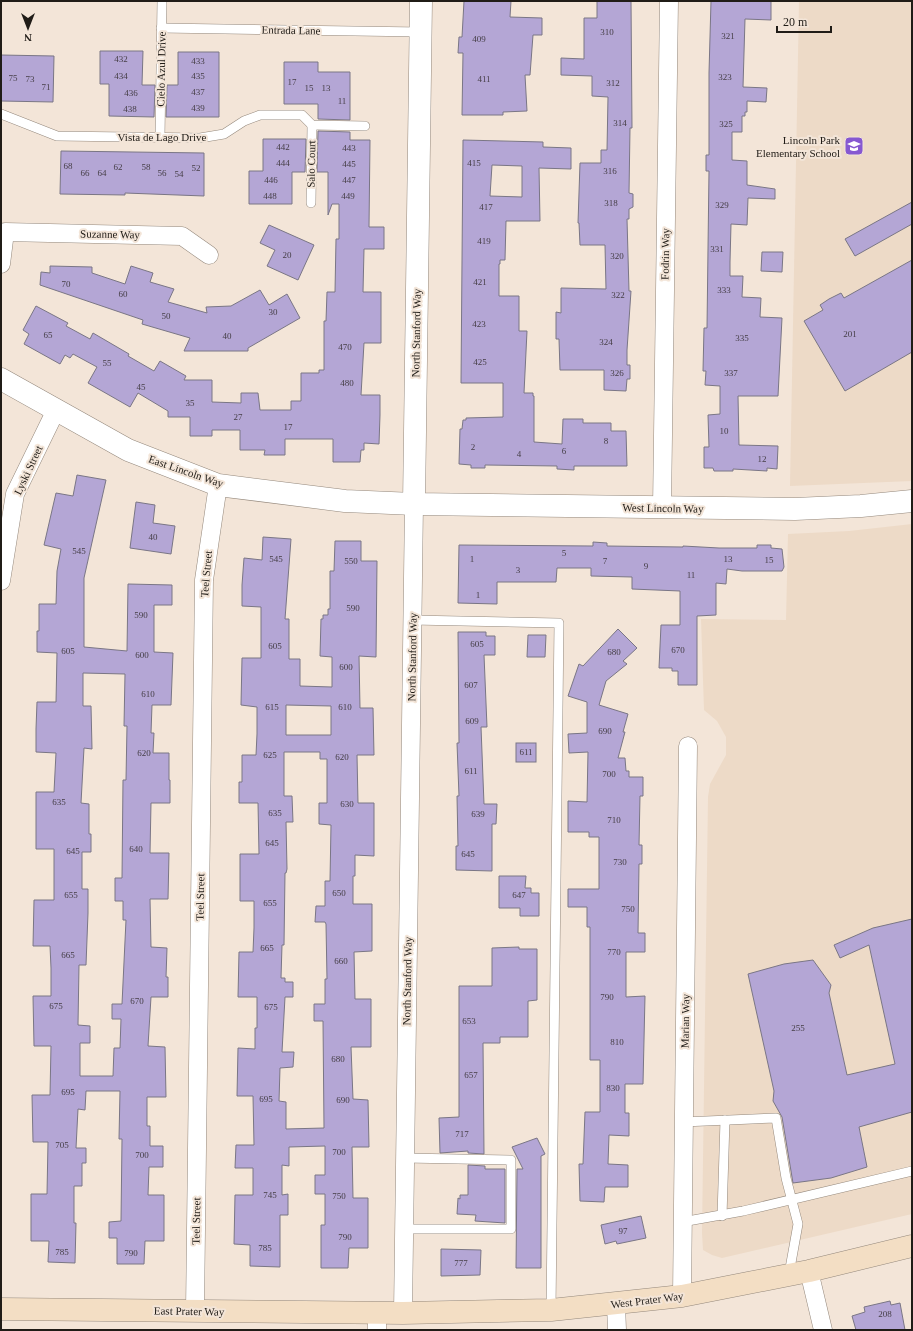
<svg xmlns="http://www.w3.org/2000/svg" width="913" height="1331" font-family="'Times New Roman',serif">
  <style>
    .built { fill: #eddac7 }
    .building { fill: #b4a6d5; stroke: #7a7685; fill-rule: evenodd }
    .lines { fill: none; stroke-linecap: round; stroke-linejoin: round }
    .service-casing { stroke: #94887c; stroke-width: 10 }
    .minor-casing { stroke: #94887c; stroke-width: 19 }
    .tertiary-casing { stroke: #94887c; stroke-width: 23 }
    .secondary-casing { stroke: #94887c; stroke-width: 23 }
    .service { stroke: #fff; stroke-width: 9 }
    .minor { stroke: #fff; stroke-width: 18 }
    .tertiary { stroke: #fff; stroke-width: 22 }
    .secondary { stroke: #f3dec4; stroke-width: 22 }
    .labels { text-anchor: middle; stroke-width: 4; stroke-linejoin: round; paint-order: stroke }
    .number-label { font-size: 9px; fill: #453e46 }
    .street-label { font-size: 11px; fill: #201c17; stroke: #f3e5d8 }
    .poi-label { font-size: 11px; fill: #201c17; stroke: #f3e5d8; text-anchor: end }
  </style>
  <rect width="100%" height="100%" fill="#f3e5d8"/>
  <g class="built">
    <path d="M799,1H912V481L790,486Z"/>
    <path d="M912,524V1214L722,1258L712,1255L703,1250L702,1233L708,797L710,784L726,755V737L717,721L704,710L701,619L786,620L788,534L849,531Z"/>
  </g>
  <g class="building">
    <path d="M464,1H511L510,17L542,18V35H533L530,75H525L527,111L503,112V115H462L463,53H458L459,37H462Z"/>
    <path d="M597,1H631L632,128H630L629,193L633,194V207L629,209V219H627L629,291H631L627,350V365H630V379H627L626,391L604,390V370H560L559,339H556V312L561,313V288L606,289L605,245H580L579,223H578L580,163H601V150H607L608,97L592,96V76L561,75V58L584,59V18H597Z"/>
    <path d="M711,1H771V20L745,19L743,87L767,88L766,102L747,101V112H745V116H742V132H732V160L747,161V185L775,189V199L748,198L747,225L731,224L730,262V276H743L742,297L761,298L760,317L782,318L778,396H738L739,445L778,446L777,469L767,468V471L733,469V471H714L713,468H704V447H709L708,415L720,414V386L705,385L706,371H703L704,328H707L709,171H706V155H709V73Z"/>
    <path d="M100,51H143L142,85H155L154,117L109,116V84H100Z"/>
    <path d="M178,52H219V117H166L167,85H178Z"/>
    <path d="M1,55L54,56L53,102L1,101Z"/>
    <path d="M284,62H318V72H350V120L318,119V104H284Z"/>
    <path d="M318,131L350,132V140H370L369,227H384V249H364L363,292H381V343H364L361,395H380V415L379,444L364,443V450H361L360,462H333V439H285V455H264L265,450H240V430H212V436H190V417H168V411L138,393L130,407L88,383L97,367L73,354L70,358L65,355L60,364L24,344L29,334L23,330L36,306L68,323L66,326L90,339L93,333L129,354L128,356L154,371L160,361L186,376L184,380H212V402L241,403V393H258L260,410H291V401H301V373H319V370H324V321H326L327,292H335L336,239H339V204H332L328,215V172H317Z"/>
    <path d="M263,139H306L305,172H292V204H249V171H263Z"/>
    <path d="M463,140L543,142V147L571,148V169L539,168L540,221H506L505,260H500V264H499V296H519V331H527L524,393H533V396H534V442L562,444L563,419H583V423H611V431H626L627,466H574V470L557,469V466L485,465V468H471V465L459,464L460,429H462L463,420H466V418L503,417V383H461ZM492,165L522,166V197L490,196Z"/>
    <path d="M61,151L204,153V196L125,193V195L60,194Z"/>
    <path d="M912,202V224L855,256L845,239Z"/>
    <path d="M269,225L314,245L298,280L267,266L275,250L260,243Z"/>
    <path d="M762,252H783L782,272L761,271Z"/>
    <path d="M912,260V352L845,391L804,321L823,310L820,305L829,299L841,293L844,298Z"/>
    <path d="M50,266L92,267V273L125,284L131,266L153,273L150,282L174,289L168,302L207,313L206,307L231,306L260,290L269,305L287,294L300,318L248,348V351H184L190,338L142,324L143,320L40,285L41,272L50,273Z"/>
    <path d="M77,475L106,480L84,578V647L127,651L128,584L172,585V605H154V652L173,653L171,705H152L151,733H154L153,753H169V780H170V803H151L150,853H169L168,899H150L151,947L167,948L166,977H168V997H151L148,1046L165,1047L166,1097H147V1126H150V1146H163V1167H149L148,1195H164V1241H145L144,1264H117V1238H109V1222L121,1221L122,1139H119L120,1091H86L85,1110L78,1109L76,1148H86V1163H82V1186H74V1223H76L75,1263L48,1262L49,1241H31V1194H47L48,1142H33L32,1095H50L51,1046H34L33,996H51V968L50,946H33L34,900H54V849H36V792H54L56,753L36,752V729L37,702H56L57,653L37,652V631H39V604H56L57,571L61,549L44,545L56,493L73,496ZM83,673L125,674L124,726H127L126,780H123L122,878H115V901H123V920H126L122,1004H112V1019H121L120,1048H114L113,1076H80V1043H90V1026L78,1025L79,965H86L88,913V889H82V852H91V834H89V804L81,803L84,748L92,749L91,706H83Z"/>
    <path d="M136,502L155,505L153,523L175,526L171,554L130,548Z"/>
    <path d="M263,537L291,539L285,619H289V659H300V686L332,687V657L320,656L321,619H323V615H328V609H330V571H334L335,541H361V561H377L376,657L359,656L360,708H373L374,755H357L358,803H374V856L355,855V876H353V904H372V951L354,952L355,999H371V1047H351L353,1099L368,1100L369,1147H352L353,1198H368V1248H349L348,1268H321V1225H325V1194H315V1175H325V1146L289,1147V1166L282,1165V1195L288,1194V1215H280V1267L250,1266V1245L234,1244L235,1195H253V1168H235L236,1145H254L253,1096H237L238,1048L255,1049V1028H257V997H238L239,952H253L254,928V901H240V854H259L258,803H239V782H242V755H256L257,734V707L241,705L242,658H261V607L242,606V585L244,558L262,560ZM286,705L331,706V735H286ZM284,752H320V759H327V803H319V824L331,825L330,881H325V906H316L315,922H325L326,924L327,979H325V1004H314V1021H323L324,1128L286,1129V1102L279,1101L280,1068L293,1067L294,1052H282L285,997H293V982H285V978H281L282,945H284L285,873H286L287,869L286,822H293L292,796H284Z"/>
    <path d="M593,542L607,543V546L683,547V546L719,548H757V545H771V548L782,549L784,567L782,571H742L727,569L726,584L716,583V615L697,616V685H678V671H672V668H659L661,625H680V591L632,589V577L591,576V568H557L556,582H497V604L458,603L459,545L593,546Z"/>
    <path d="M618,629L637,648L623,661L627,664L606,681L599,705L628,714L623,732H625L618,758H625L626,771H629V777H643V796H640L639,845H642V864H639L638,933H645V952H626V997L645,996L643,1084H625V1113H629V1136L609,1135L608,1164L628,1165V1187H605L604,1202L580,1201L579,1164H583L585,1112H600V1060H590V927H587V907H568V889H599V837H589V832H568V801L587,802L588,752L569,753L568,734L587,733V702L568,696L579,664L583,666Z"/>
    <path d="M458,632H486V636H495V655H484L487,727H481L484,804H497L496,824H492V871L456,870V846H458L457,796H459L457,743H459Z"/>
    <path d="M528,635H546L545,657H527Z"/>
    <rect x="516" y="743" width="20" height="19"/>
    <path d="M499,876H526L525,888H531V893H539V916H520V908H499Z"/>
    <path d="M912,919V1112L859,1127L867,1167L831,1178L793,1183L782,1117L773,1101L774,1091L748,974L784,964L813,960L831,985L829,993L847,1075L895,1064L869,945L840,958L834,945L873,928Z"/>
    <path d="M519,947V949H537V1000L528,1001V1037H500V1043H483L484,1154L468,1153V1151L440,1153L439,1118L459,1117V986H492V948Z"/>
    <path d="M537,1138L545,1154L541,1156V1268H516L517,1169H523L512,1147Z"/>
    <path d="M468,1165L485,1166V1169H505V1223L475,1221L476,1215L457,1214L458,1198L460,1199V1195H468Z"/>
    <path d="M641,1216L646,1238L617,1244L616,1241L605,1244L601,1225Z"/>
    <path d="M441,1249L481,1250L480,1275L441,1276Z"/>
    <path d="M890,1301L891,1305L900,1303L905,1330H856L852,1316L865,1312L864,1307Z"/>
  </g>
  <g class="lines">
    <defs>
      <g id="service">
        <path d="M161,28L421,32"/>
        <path d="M1,114L57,136L200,138L224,134L244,121L260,115H302L312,125L365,126"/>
        <path d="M160,138L162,1"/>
        <path d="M311,203L312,125"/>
        <path d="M412,620L559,623L551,1310"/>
        <path d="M683,1122L776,1118L786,1178L798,1224L789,1274"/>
        <path d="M722,1216L725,1120"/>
        <path d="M682,1222L743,1211L912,1171"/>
        <path d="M404,1229H511V1160L405,1158"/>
      </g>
      <g id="minor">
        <path d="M1,264L5,232L182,236L209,255"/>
        <path d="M662,508L669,1"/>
        <path d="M1,581L15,494L56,410"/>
        <path d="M809,1271L823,1330"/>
        <path d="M682,1296L688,746"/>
        <path d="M616,1305L617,1330"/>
        <path d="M195,1311L204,580L218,485"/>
        <path d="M377,1313V1330"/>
        <path d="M403,1313L414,504"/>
      </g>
      <g id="tertiary">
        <path d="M1,379L128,450L218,485L345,501L414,504L795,509L861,506L912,501"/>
        <path d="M414,504L421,1"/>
      </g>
      <path id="secondary" d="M1,1309L403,1313L551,1310L682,1296L809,1271L912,1246"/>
    </defs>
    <use href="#service" class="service-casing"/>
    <use href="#minor" class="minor-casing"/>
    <use href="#tertiary" class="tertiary-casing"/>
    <use href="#secondary" class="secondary-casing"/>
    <use href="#service" class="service"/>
    <use href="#minor" class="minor"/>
    <use href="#tertiary" class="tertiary"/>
    <use href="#secondary" class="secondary"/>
  </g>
  <defs>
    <symbol id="school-square" viewBox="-11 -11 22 22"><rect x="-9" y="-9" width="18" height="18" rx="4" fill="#8658d1" stroke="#f3e5d8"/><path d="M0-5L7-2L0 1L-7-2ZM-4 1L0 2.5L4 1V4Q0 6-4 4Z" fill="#fff"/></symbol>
  </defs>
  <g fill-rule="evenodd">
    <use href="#school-square" x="843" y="135" width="22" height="22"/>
  </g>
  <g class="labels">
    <g class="number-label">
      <text x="607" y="35">310</text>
      <text x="728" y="39">321</text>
      <text x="479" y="42">409</text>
      <text x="121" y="62">432</text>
      <text x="198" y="64">433</text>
      <text x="121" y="79">434</text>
      <text x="198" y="79">435</text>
      <text x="725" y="80">323</text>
      <text x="13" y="81">75</text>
      <text x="30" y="82">73</text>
      <text x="484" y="82">411</text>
      <text x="292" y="85">17</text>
      <text x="613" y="86">312</text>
      <text x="46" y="90">71</text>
      <text x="309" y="91">15</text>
      <text x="326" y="91">13</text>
      <text x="198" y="95">437</text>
      <text x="131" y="96">436</text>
      <text x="342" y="104">11</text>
      <text x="198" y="111">439</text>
      <text x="130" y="112">438</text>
      <text x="620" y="126">314</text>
      <text x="726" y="127">325</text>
      <text x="283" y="150">442</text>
      <text x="349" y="151">443</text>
      <text x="283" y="166">444</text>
      <text x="474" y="166">415</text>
      <text x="349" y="167">445</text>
      <text x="68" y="169">68</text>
      <text x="118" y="170">62</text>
      <text x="146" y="170">58</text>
      <text x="196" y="171">52</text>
      <text x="610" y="174">316</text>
      <text x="85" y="176">66</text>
      <text x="102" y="176">64</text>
      <text x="162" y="176">56</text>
      <text x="179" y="177">54</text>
      <text x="271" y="183">446</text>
      <text x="349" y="183">447</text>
      <text x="270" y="199">448</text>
      <text x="348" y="199">449</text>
      <text x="611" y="206">318</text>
      <text x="722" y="208">329</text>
      <text x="486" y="210">417</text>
      <text x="484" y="244">419</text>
      <text x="717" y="252">331</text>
      <text x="287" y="258">20</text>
      <text x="617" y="259">320</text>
      <text x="480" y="285">421</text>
      <text x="66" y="287">70</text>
      <text x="724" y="293">333</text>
      <text x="123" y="297">60</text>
      <text x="618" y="298">322</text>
      <text x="273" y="315">30</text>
      <text x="166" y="319">50</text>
      <text x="479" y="327">423</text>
      <text x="850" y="337">201</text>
      <text x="48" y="338">65</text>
      <text x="227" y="339">40</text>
      <text x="742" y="341">335</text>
      <text x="606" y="345">324</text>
      <text x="345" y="350">470</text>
      <text x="480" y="365">425</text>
      <text x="107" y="366">55</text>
      <text x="617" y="376">326</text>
      <text x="731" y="376">337</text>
      <text x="347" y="386">480</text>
      <text x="141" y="390">45</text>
      <text x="190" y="406">35</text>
      <text x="238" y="420">27</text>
      <text x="288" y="430">17</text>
      <text x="724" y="434">10</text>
      <text x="606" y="444">8</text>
      <text x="473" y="450">2</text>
      <text x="564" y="454">6</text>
      <text x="519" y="457">4</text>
      <text x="762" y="462">12</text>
      <text x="153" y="540">40</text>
      <text x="79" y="554">545</text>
      <text x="564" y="556">5</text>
      <text x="276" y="562">545</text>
      <text x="472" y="562">1</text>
      <text x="728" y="562">13</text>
      <text x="769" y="563">15</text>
      <text x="351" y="564">550</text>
      <text x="605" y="564">7</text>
      <text x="646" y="569">9</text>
      <text x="518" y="573">3</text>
      <text x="691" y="578">11</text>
      <text x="478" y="598">1</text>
      <text x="353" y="611">590</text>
      <text x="141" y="618">590</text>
      <text x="477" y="647">605</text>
      <text x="275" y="649">605</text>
      <text x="678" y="653">670</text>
      <text x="68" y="654">605</text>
      <text x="614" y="655">680</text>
      <text x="142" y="658">600</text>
      <text x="346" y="670">600</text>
      <text x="471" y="688">607</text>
      <text x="148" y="697">610</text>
      <text x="272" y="710">615</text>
      <text x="345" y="710">610</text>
      <text x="472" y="724">609</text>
      <text x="605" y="734">690</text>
      <text x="526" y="755">611</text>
      <text x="144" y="756">620</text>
      <text x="270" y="758">625</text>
      <text x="342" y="760">620</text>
      <text x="471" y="774">611</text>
      <text x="609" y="777">700</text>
      <text x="59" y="805">635</text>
      <text x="347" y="807">630</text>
      <text x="275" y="816">635</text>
      <text x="478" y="817">639</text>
      <text x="614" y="823">710</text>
      <text x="272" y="846">645</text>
      <text x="136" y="852">640</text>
      <text x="73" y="854">645</text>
      <text x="468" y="857">645</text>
      <text x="620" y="865">730</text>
      <text x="339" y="896">650</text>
      <text x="71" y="898">655</text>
      <text x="519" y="898">647</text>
      <text x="270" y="906">655</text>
      <text x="628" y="912">750</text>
      <text x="267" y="951">665</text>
      <text x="614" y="955">770</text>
      <text x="68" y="958">665</text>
      <text x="341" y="964">660</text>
      <text x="607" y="1000">790</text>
      <text x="137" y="1004">670</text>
      <text x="56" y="1009">675</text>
      <text x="271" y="1010">675</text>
      <text x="469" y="1024">653</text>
      <text x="798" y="1031">255</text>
      <text x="617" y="1045">810</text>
      <text x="338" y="1062">680</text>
      <text x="471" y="1078">657</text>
      <text x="613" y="1091">830</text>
      <text x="68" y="1095">695</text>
      <text x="266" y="1102">695</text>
      <text x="343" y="1103">690</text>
      <text x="462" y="1137">717</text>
      <text x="62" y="1148">705</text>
      <text x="339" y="1155">700</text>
      <text x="142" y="1158">700</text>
      <text x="270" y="1198">745</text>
      <text x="339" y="1199">750</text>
      <text x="623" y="1234">97</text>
      <text x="345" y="1240">790</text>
      <text x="265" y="1251">785</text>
      <text x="62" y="1255">785</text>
      <text x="131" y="1256">790</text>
      <text x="461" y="1266">777</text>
      <text x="885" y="1317">208</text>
    </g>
    <g class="street-label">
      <text transform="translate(291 30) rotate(1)" y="4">Entrada Lane</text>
      <text transform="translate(161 69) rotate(-89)" y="4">Cielo Azul Drive</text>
      <text x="162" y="141">Vista de Lago Drive</text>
      <text transform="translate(311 164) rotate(-89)" y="4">Salo Court</text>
      <text transform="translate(110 234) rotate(1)" y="4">Suzanne Way</text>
      <text transform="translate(665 254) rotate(-89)" y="4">Fodrin Way</text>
      <text transform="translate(416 333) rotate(-89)" y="4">North Stanford Way</text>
      <text transform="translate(28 470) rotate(-65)" y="4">Lyski Street</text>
      <text transform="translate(186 471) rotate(19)" y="4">East Lincoln Way</text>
      <text transform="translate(663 508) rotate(1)" y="4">West Lincoln Way</text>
      <text transform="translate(206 574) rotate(-85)" y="4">Teel Street</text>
      <text transform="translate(412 657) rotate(-89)" y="4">North Stanford Way</text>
      <text transform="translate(200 897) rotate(-89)" y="4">Teel Street</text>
      <text transform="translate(407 981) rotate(-89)" y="4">North Stanford Way</text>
      <text transform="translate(685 1021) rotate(-89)" y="4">Marian Way</text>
      <text transform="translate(196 1221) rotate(-89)" y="4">Teel Street</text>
      <text transform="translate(647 1300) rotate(-7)" y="4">West Prater Way</text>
      <text transform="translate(189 1311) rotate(1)" y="4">East Prater Way</text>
    </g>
    <g class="poi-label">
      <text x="840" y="144">Lincoln Park<tspan x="840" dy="13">Elementary School</tspan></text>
    </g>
  </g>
  <rect width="913" height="1331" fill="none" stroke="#201c17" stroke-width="4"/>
  <g transform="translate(28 28) rotate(180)" stroke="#f3e5d8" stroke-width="3" paint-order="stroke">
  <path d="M0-3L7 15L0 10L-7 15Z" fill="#201c17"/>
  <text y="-6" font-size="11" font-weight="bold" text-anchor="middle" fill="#201c17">N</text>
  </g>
  <path d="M777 26v6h54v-6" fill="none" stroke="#201c17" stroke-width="2"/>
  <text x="783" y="26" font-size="12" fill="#201c17" stroke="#f3e5d8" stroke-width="3" paint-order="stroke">20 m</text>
</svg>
